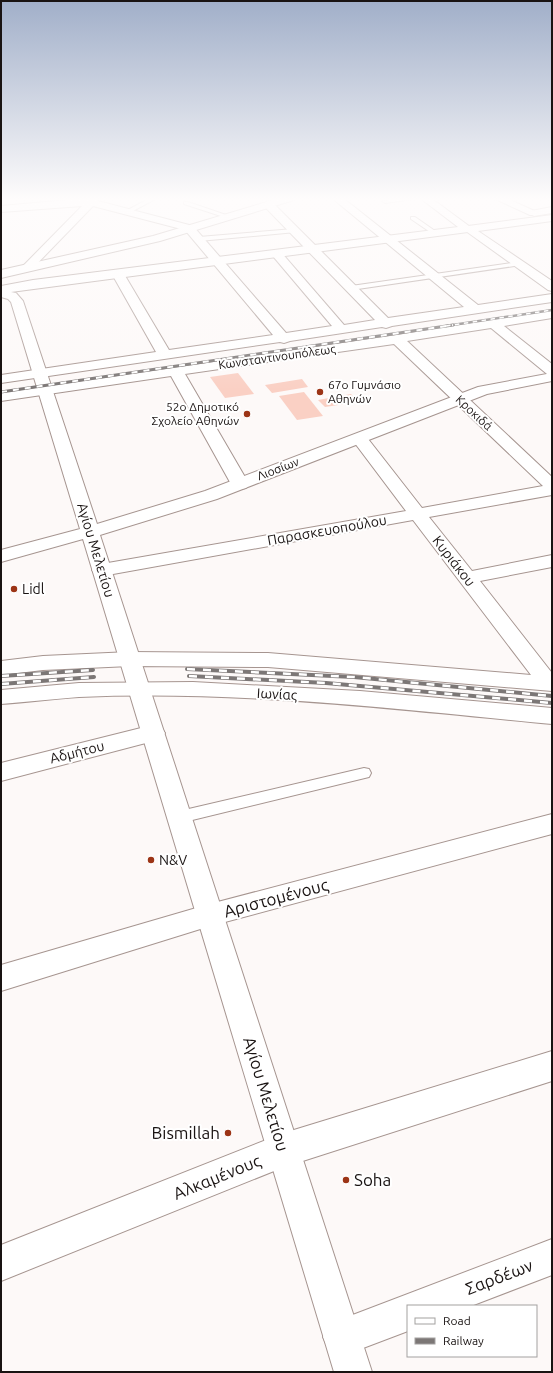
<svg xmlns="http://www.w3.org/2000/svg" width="553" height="1373" font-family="Ubuntu,sans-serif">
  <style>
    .green { fill: #fad0c4 }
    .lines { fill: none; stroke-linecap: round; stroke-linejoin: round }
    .service-casing { stroke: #a69590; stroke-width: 2 }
    .pedestrian-casing { stroke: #a69590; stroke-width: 2 }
    .minor-casing { stroke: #a69590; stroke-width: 2 }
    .tertiary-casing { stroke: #a69590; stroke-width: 2 }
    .secondary-casing { stroke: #a69590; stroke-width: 2 }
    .service { fill: #fff; fill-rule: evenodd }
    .pedestrian { fill: #fff; fill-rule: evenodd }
    .minor { fill: #fff; fill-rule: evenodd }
    .tertiary { fill: #fff; fill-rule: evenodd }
    .secondary { fill: #fff; fill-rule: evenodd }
    .rail-far2-casing { stroke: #7c7776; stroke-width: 2.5 }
    .rail-far1-casing { stroke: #7c7776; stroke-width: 3 }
    .rail-casing { stroke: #7c7776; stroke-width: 4 }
    .rail-far2 { stroke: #fff; stroke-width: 1.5; stroke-dasharray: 4.5; stroke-linecap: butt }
    .rail-far1 { stroke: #fff; stroke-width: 2; stroke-dasharray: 6; stroke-linecap: butt }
    .rail { stroke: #fff; stroke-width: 2.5; stroke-dasharray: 8; stroke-linecap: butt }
    .poi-dot { fill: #9c3416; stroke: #fff; stroke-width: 1.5 }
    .labels { text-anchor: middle; stroke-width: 4; stroke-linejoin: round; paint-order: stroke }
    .far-street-label { font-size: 12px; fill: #191312; stroke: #fff }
    .far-poi-label { font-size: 12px; fill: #191312; stroke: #fff; text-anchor: start }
    .street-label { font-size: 14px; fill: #191312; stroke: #fff }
    .poi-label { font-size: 14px; fill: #191312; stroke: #fff; text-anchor: start }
    .near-street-label { font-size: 17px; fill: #191312; stroke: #fff }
    .near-poi-label { font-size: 17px; fill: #191312; stroke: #fff; text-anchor: end }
  </style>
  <rect width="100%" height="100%" fill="#fdf9f8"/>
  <g class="green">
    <path d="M238,373L254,394L225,398L210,377Z"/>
    <path d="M302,379L308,387L272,393L265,385Z"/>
    <path d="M304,392L323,416L297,420L279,396Z"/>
    <path d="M351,394L358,402L325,407L318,400Z"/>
  </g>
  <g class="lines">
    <defs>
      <g id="service">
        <path d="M150,198H157L131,212L126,211Z"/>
        <path d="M401,198H420L385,203L382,201Z"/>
        <path d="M184,202H188L229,216L224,217L184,204Z"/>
        <path d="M411,217H415L438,233L433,234L411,219Z"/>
        <path d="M294,229L297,231L296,232L199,241L196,239L199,237Z"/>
        <path d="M519,262L521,263V265L351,290L347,288L351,286Z"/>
        <path d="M364,768L369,769L371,773L369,777L180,823L175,821L173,817L175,813L180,811Z"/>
      </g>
      <path id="pedestrian" d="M552,207V213L534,216L529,213L531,211Z"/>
      <g id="minor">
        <path d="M90,198H100L98,201L193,226L286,333L332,326L272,255L270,253L276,250L280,251L344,325L375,320L264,206L263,204L268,201L272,202L388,318L464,307L332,198H343L478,305L552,294V302L392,326L386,328L382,327L290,341L284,343L280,342L1,383V375L156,352L112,274L118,270L124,274L169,350L273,335L185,230L93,206L31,270H23L21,268L23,266L82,206L1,212V206Z"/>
        <path d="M493,198H506L539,213L538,215H530Z"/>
        <path d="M552,215V221L478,231L552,281V291L548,290L463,229L468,226Z"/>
        <path d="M552,310V318L504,326L552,364V375L547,374L491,328L407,341L552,477V495L429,517L472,571L552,555V567L480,581L552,673V691L268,667L130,666L43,670L1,675V661L43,656L130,652L268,653L531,675L413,520L102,576L95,574L92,570L95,566L102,564L406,511L351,438L353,435H365L422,508L543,486L394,344L185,374L249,484L246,488L240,489L234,488L231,484L171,376L1,401V393L397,335Z"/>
        <path d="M193,682L360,691L552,708V724C395,709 237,690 79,697C53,699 27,702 1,704V690L79,683Z"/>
        <path d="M552,814V834L210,926L1,991V965L210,904Z"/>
        <path d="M552,1051V1081L284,1167L1,1281V1245L284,1133Z"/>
        <path d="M552,1239V1275L471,1306H408V1331L342,1356L329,1350L323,1337L329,1324Z"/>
      </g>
      <path id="tertiary" d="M153,725L161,727L165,733L161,739L1,781V763Z"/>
      <g id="secondary">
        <path d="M280,198H295L294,200L160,241L1,278V270L153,236Z"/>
        <path d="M420,198H431L473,229L468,232L11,292L16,293L23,301L97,524L205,491L478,387L552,373V381L487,394L217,499L100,535L372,1372H334L83,539L1,562V550L80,529L11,302L8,299L1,297V286L33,280L458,227Z"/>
      </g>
    </defs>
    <use href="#service" class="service-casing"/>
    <use href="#pedestrian" class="pedestrian-casing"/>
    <use href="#minor" class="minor-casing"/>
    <use href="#tertiary" class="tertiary-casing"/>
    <use href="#secondary" class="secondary-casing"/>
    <use href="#service" class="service"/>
    <use href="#pedestrian" class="pedestrian"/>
    <use href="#minor" class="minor"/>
    <use href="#tertiary" class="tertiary"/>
    <use href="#secondary" class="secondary"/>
    <defs>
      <path id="rail-far2" d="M446,326L552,310"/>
      <path id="rail-far1" d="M1,392L453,325"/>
      <g id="rail">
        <path d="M187,669L354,677L552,696"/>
        <path d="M1,676L93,670"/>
        <path d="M189,676L326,683L552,703"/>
        <path d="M1,684L94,677"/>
      </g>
    </defs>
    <use href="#rail-far2" class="rail-far2-casing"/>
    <use href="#rail-far1" class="rail-far1-casing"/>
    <use href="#rail" class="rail-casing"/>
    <use href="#rail-far2" class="rail-far2"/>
    <use href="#rail-far1" class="rail-far1"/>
    <use href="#rail" class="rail"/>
  </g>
  <linearGradient id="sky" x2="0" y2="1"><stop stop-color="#a1afc9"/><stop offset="0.51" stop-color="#fefcfc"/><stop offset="1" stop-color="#fefcfc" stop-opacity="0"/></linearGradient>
  <rect width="553" height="390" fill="url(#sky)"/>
  <g class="poi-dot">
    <circle cx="320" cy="392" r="4"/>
    <circle cx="247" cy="414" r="4"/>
    <circle cx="14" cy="589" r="4"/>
    <circle cx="151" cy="860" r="4"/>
    <circle cx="228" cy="1133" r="4"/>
    <circle cx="346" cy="1180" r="4"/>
  </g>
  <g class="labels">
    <g class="far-street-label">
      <text transform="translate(277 357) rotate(-8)" y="4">Κωνσταντινουπόλεως</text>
      <text transform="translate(474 413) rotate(43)" y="4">Κροκιδά</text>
      <text transform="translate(278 469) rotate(-21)" y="4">Λιοσίων</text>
    </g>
    <g class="far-poi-label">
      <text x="328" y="389">67ο Γυμνάσιο<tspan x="328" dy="14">Αθηνών</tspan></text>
      <text x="239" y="411" text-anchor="end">52ο Δημοτικό<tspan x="239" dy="14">Σχολείο Αθηνών</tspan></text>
    </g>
    <g class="street-label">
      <text transform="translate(327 530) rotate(-10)" y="5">Παρασκευοπούλου</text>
      <text transform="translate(96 550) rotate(73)" y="5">Αγίου Μελετίου</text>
      <text transform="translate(454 561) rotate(52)" y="5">Κυριάκου</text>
      <text transform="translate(277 694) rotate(3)" y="5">Ιωνίας</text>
      <text transform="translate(77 752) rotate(-14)" y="5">Αδμήτου</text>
    </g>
    <g class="poi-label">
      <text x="22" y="594">Lidl</text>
      <text x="159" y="865">N&amp;V</text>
    </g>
    <g class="near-street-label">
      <text transform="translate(276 898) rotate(-15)" y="6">Αριστομένους</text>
      <text transform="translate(266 1094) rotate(73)" y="6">Αγίου Μελετίου</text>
      <text transform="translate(217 1177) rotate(-22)" y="6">Αλκαμένους</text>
      <text transform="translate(499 1277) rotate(-21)" y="6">Σαρδέων</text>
    </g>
    <g class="near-poi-label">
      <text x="220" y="1139">Bismillah</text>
      <text x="354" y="1186" text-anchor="start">Soha</text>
    </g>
  </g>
  <rect width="553" height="1373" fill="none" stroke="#191312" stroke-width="4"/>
  <rect x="407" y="1305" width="130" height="52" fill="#ffffff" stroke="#a3a1a0"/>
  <rect x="415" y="1318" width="20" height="6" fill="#ffffff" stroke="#a3a1a0"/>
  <text x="443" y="1325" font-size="12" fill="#191312">Road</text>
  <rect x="415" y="1338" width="20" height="6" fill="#7c7776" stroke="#a3a1a0"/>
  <text x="443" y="1345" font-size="12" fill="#191312">Railway</text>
</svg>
